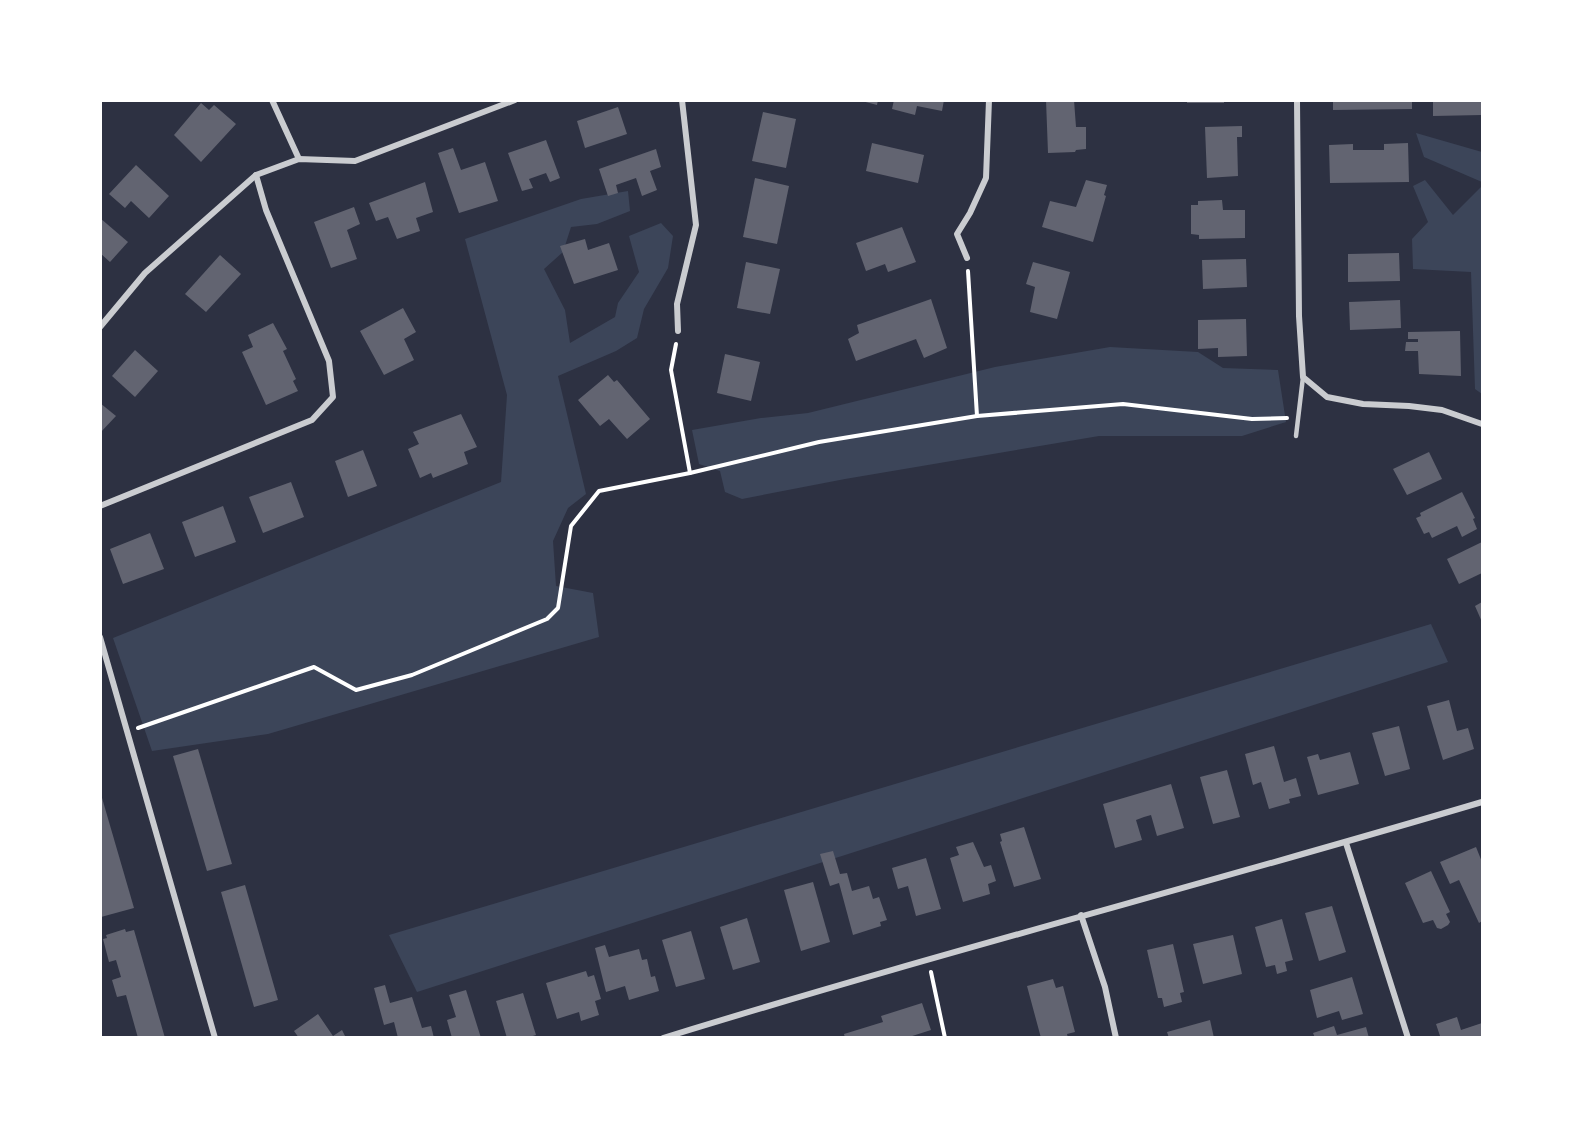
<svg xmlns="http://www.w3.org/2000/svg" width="1583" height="1138" font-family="'Public Sans',sans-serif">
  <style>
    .green { fill: #3c4559 }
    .building { fill: #626471 }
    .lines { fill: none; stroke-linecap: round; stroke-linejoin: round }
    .path { stroke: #fff; stroke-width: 4 }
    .service { stroke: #caccd0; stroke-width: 4.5 }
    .minor { stroke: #caccd0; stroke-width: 6 }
  </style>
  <rect width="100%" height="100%" fill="#2d3142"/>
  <g class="green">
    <path d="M1416,133L1482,152V182L1424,157Z"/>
    <path d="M1425,180L1453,215L1482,186V394L1475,389L1471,272L1413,269L1412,239L1428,222L1413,186Z"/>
    <path d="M628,191L630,211L597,224L571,227L563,252L544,269L565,310L570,343L615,317L618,303L639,272L629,236L661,223L673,236L668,268L644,309L637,338L616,351L558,376L586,494L568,508L553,541L556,586L593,593L599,637L268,734L152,751L113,638L501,482L507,395L465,239L581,199Z"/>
    <path d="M1110,347L1198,352L1223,368L1278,370L1286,422L1242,436H1099L845,479L742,499L725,492L720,471L699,464L692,430L761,418L808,413L995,367Z"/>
    <path d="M1431,624L1448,662L417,992L389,935Z"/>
  </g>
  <g class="building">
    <path d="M858,100H878L877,105Z"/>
    <path d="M894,100H944L942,111L917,106L915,115L892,109Z"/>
    <path d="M1046,100H1074L1076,127H1086V149L1076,150L1075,152L1048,153Z"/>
    <rect x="1187" y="100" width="37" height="3"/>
    <path d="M1333,100H1412V109L1333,110Z"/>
    <path d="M1433,100H1482V115L1433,116Z"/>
    <path d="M201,103L209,110L214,105L236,124L201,162L174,135Z"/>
    <path d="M618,107L627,134L585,148L577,121Z"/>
    <path d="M763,112L796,119L786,168L752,161Z"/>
    <path d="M1242,126V137H1237L1238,176L1207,178L1205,127Z"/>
    <path d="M546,140L560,178L550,182L546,173L529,179L533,188L522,191L508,153Z"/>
    <path d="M872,143L924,155L918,183L866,171Z"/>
    <path d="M1408,143L1409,182L1330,183L1329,145L1353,144V150H1384V144Z"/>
    <path d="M453,148L461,170L485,162L498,201L459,213L438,153Z"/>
    <path d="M656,149L661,167L650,171L657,190L642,196L636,178L616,185L618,193L608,196L599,169Z"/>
    <path d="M136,165L169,196L149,218L131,201L125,208L109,194Z"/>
    <path d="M755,178L789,186L777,244L743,237Z"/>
    <path d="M1086,180L1107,185L1104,195L1106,196L1093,242L1042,227L1050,201L1076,207Z"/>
    <path d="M425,182L433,212L416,218L420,231L397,239L388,217L376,221L369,203Z"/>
    <path d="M1222,200L1223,210H1245V238L1199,239V235L1191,234V205H1198V201Z"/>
    <path d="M354,207L360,224L347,230L357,259L331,268L314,222Z"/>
    <path d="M100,218L128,242L110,262L100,253Z"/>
    <path d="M902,227L916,262L888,272L885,264L866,271L856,243Z"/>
    <path d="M585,239L588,250L609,243L618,270L574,284L560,246Z"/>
    <path d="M1399,253L1400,281L1348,282V254Z"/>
    <path d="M220,255L241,274L206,312L185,294Z"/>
    <path d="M1246,259L1247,287L1203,289L1202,260Z"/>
    <path d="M746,262L780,269L770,314L737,308Z"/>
    <path d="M1033,262L1070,272L1057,319L1030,312L1035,287L1026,284Z"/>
    <path d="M931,299L947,348L924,358L916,339L856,361L848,339L859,333L857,325Z"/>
    <path d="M1400,300L1401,328L1350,330L1349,302Z"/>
    <path d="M403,308L416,332L404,339L414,360L384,375L360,331Z"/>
    <path d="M1246,319L1247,356L1218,357V348L1198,349V320Z"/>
    <path d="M273,323L287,349L283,351L296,379L293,381L298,391L266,405L242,352L253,347L248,335Z"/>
    <path d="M1460,331L1461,376L1419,374L1418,351H1405L1406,342H1418V339H1408V332Z"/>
    <path d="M135,350L158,371L135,397L112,376Z"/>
    <path d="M725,354L760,362L751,401L717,393Z"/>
    <path d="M608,375L614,382L617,380L650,419L627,439L609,419L600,426L578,400Z"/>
    <path d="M100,403L116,416L100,433Z"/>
    <path d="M461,414L477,447L464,452L468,464L433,478L431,473L420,478L408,449L419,444L413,432Z"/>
    <path d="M363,450L377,486L348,497L335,461Z"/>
    <path d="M1429,452L1442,479L1407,495L1393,469Z"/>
    <path d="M291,482L304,517L263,533L249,497Z"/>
    <path d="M1462,492L1475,518L1473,519L1477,529L1462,537L1457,526L1432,538L1429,532L1424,534L1416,518L1421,516L1420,513Z"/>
    <path d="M223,506L236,542L195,557L182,522Z"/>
    <path d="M150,533L164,569L123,584L110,549Z"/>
    <path d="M1482,542V573L1459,584L1447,559Z"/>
    <path d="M1482,602V622L1475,606Z"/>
    <path d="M1449,700L1457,731L1468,728L1474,749L1443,760L1427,706Z"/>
    <path d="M1399,726L1410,769L1385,776L1372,733Z"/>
    <path d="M1274,746L1284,782L1296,778L1301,796L1289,799L1290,803L1269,809L1261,782L1253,785L1245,754Z"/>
    <path d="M198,749L232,864L207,871L173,756Z"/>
    <path d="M1350,752L1359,784L1318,795L1307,757L1318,754L1320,760Z"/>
    <path d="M1227,770L1240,817L1213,824L1200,777Z"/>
    <path d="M1171,784L1184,828L1157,836L1151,815L1144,817L1136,820L1142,840L1115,848L1103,804Z"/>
    <path d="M100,791L134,908L101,917L100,914Z"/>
    <path d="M1024,827L1041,879L1014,887L1000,842L1002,841L1000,834Z"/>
    <path d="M973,842L984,867L991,865L996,881L988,884L990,894L963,902L950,858L959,855L956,847Z"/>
    <path d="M1476,847L1482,862V921L1479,923L1459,880L1450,884L1440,862Z"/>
    <path d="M833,851L840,874L847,873L852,891L869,886L873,899L879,897L887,920L880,922L881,926L853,935L839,883L830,886L820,854Z"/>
    <path d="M926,858L941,909L916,916L908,886L898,889L892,868Z"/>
    <path d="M1431,871L1450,912L1446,914L1450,922L1448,925L1441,929L1437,928L1433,920L1423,923L1405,883Z"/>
    <path d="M813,882L830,942L801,951L784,890Z"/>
    <path d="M245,885L278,1000L254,1007L221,892Z"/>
    <path d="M1332,906L1346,952L1319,961L1305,913Z"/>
    <path d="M747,918L760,962L733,970L720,927Z"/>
    <path d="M1282,919L1293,960L1285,962L1287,971L1277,974L1275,965L1266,967L1255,927Z"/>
    <path d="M125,929L126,932L134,930L165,1038H138L126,995L117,997L112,980L121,977L116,960L109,962L103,939L107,938L106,935Z"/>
    <path d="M691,931L705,979L676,987L662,940Z"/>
    <path d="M1233,935L1242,974L1203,984L1193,944Z"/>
    <path d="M1173,944L1184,992L1180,993L1182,1002L1164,1007L1162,998H1158L1147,950Z"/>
    <path d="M605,945L609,957L639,949L642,960L647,959L651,977L655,976L659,991L629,1000L625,986L606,992L595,948Z"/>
    <path d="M586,971L588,977L594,975L601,999L595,1001L599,1015L581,1021L579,1012L557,1019L546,983Z"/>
    <path d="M1352,977L1363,1014L1342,1020L1339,1011L1317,1018L1310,990Z"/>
    <path d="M1053,979L1056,988L1063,986L1075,1032L1067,1034L1068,1038H1041L1027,986Z"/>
    <path d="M385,985L390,1003L412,997L422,1028L431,1026L434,1038H398L394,1022L384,1025L374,988Z"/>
    <path d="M466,990L481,1038H452L447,1020L456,1017L449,995Z"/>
    <path d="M523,993L536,1035L526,1038H507L496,1001Z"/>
    <path d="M922,1003L931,1030L906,1038H845L844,1034L883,1022L881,1016Z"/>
    <path d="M318,1014L333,1036L342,1030L346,1038H299L294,1031Z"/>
    <path d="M1457,1017L1461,1030L1482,1023V1038L1440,1036L1436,1024Z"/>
    <path d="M1210,1020L1214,1038H1169L1167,1032Z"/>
    <path d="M1334,1026L1337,1035L1366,1027L1369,1038H1315L1313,1033Z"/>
  </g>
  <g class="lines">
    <g class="path">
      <path d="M968,271L977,416"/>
      <path d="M676,344L671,370L690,473"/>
      <path d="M138,728L314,667L356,690L412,675L547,619L558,608L571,526L599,491L690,473L819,442L977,416L1123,404L1252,419L1287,418"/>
      <path d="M931,972L945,1038"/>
    </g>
    <path class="service" d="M1296,436L1303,377"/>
    <g class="minor">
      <path d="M272,100L299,159"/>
      <path d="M1297,100L1299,316L1303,377L1327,397L1363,404L1409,406L1442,410L1482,424"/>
      <path d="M967,258L957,234L970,213L986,178L989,100"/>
      <path d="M100,327L145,273L256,175L299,159L355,161L515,100"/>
      <path d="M678,331L677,304L696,225L682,100"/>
      <path d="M100,506L312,420L333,397L329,361L266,210L256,175"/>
      <path d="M100,637L215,1038"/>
      <path d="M1346,843L1408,1038"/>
      <path d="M1081,915L1105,987L1116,1038"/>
      <path d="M663,1038C935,954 1210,883 1482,802"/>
    </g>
  </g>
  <rect width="1583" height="1138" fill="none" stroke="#ffffff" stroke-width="204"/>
</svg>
